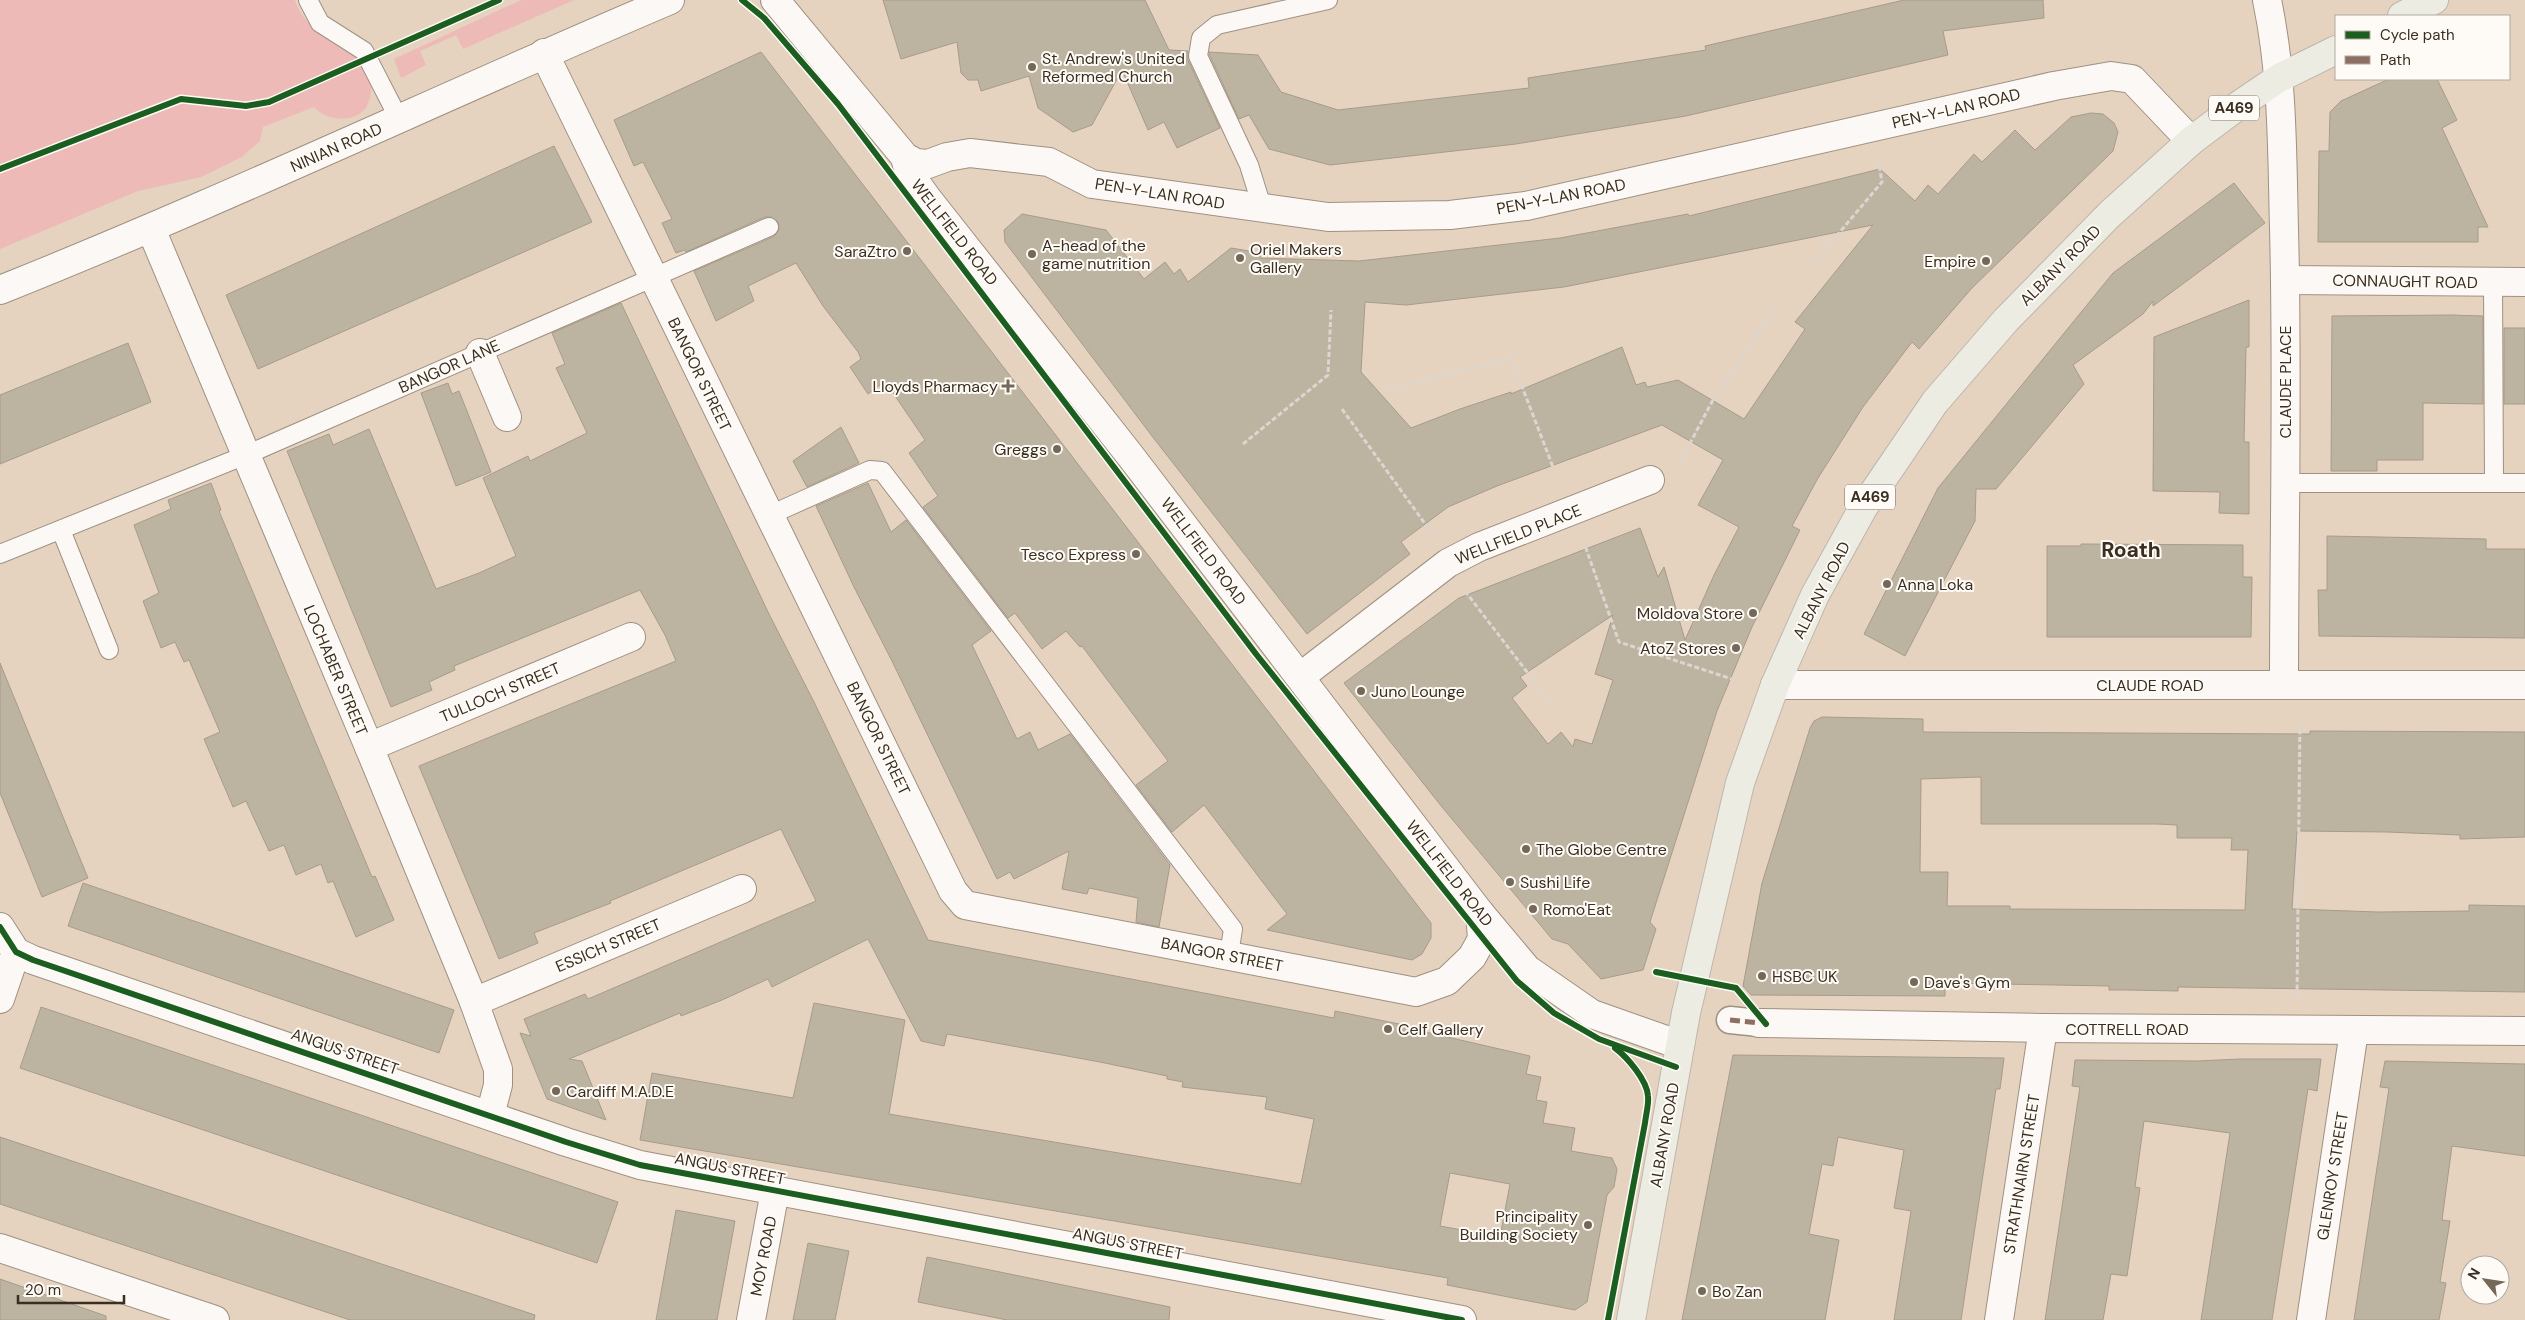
<svg xmlns="http://www.w3.org/2000/svg" width="2525" height="1320" font-family="'DM Sans',sans-serif">
  <style>
    .green { fill: #edbab7 }
    .building { fill: #bdb3a1; stroke: #a79c8b; fill-rule: evenodd }
    .lines { fill: none; stroke-linecap: round; stroke-linejoin: round }
    .service-casing { stroke: #9f9182; stroke-width: 20 }
    .pedestrian-casing { stroke: #9f9182; stroke-width: 29 }
    .minor-casing { stroke: #9f9182; stroke-width: 30 }
    .tertiary-casing { stroke: #9f9182; stroke-width: 30 }
    .primary-casing { stroke: #bfb6ac; stroke-width: 30 }
    .path { stroke: #dcd6d0; stroke-width: 3; stroke-dasharray: 5 2.5; stroke-linecap: butt }
    .service { stroke: #fbf8f5; stroke-width: 18 }
    .pedestrian { stroke: #fbf8f5; stroke-width: 26 }
    .minor { stroke: #fbf8f5; stroke-width: 28 }
    .tertiary { stroke: #fbf8f5; stroke-width: 28 }
    .primary { stroke: #ecece3; stroke-width: 28 }
    .quiet { stroke: #8d6e63; stroke-width: 5; stroke-dasharray: 10 5; stroke-linecap: butt }
    .cycleway-casing { stroke: #fefbf7; stroke-width: 9 }
    .cycleway { stroke: #1b5e20; stroke-width: 6 }
    .poi-dot { fill: #766858; stroke: #fefbf7; stroke-width: 2 }
    .labels { text-anchor: middle; stroke-width: 4; stroke-linejoin: round; paint-order: stroke }
    .shield { fill: #fefbf7; stroke: #756c60; stroke-width: 1 }
    .shield-label { font-size: 15px; font-weight: bold; fill: #3a2e20 }
    .poi-label { font-size: 16px; fill: #3a2e20; stroke: #fefbf7; text-anchor: start }
    .street-label { font-size: 16px; fill: #3a2e20; stroke: #fefbf7 }
    .district-label { font-size: 21px; font-weight: bold; fill: #3a2e20; stroke: #fefbf7 }
  </style>
  <rect width="100%" height="100%" fill="#e5d3bf"/>
  <g class="green">
    <path d="M0,0H295C304,29 328,35 351,50C359,55 365,66 371,73C371,81 372,93 369,101C362,124 328,123 314,107L263,127L260,141L242,157L201,177L138,191L0,249Z"/>
    <path d="M521,0H574L463,49L456,35L420,51L426,65L401,78L394,59Z"/>
  </g>
  <g class="building">
    <path d="M883,0H1145L1169,50L1188,51V60L1220,128L1177,148L1164,122L1148,130L1122,70L1092,125L1073,132L1038,108L1029,76L981,91L978,80H968L961,73L957,42L901,59Z"/>
    <path d="M1904,0H2043L2044,18L1943,31L1948,55L1686,116L1516,144L1330,165L1269,149L1249,115L1239,119L1209,54V52L1258,55L1281,92L1338,110L1529,88L1528,78L1706,50L1705,46Z"/>
    <path d="M761,52L1431,923V938L1422,954L1412,960L1267,930L1287,914L1204,805L1172,832L1136,785L1168,761L1082,646L1080,647L1066,631L1042,649L1015,613L1008,618L923,507L938,496L909,453L925,440L885,381L868,394L850,367L861,359L858,352L823,306L796,263L748,286L754,301L716,321L694,271L773,237L779,229L778,222L771,217H765L686,252L685,250L676,253L662,223L672,219L643,162L634,166L614,120Z"/>
    <path d="M2389,79H2437L2457,120L2442,128L2488,227H2478V242H2318L2319,151H2329L2330,112L2341,101Z"/>
    <path d="M2091,113L2103,114L2114,123L2118,132L2113,151L1972,288L1919,349L1912,342L1863,407L1818,478L1792,526L1800,530L1752,627L1717,711L1650,922L1656,929L1643,970L1601,979L1568,944L1552,939L1442,807L1344,683L1459,598L1640,528L1658,577L1664,567L1685,640L1714,575L1739,527L1698,505L1723,460L1662,425L1497,486L1448,507L1401,542L1410,554L1307,634L1155,440L1005,242L1004,230L1022,214L1106,230L1144,279L1165,262L1174,274L1180,269L1188,282L1231,248L1261,253L1260,258L1359,261L1560,238L1688,214L1689,216L1880,169L1915,201L1928,185L1938,194L1974,154L1982,162L2015,130L2035,150L2071,117ZM1873,225L1795,322L1805,329L1744,419L1678,380L1647,387L1645,382L1636,385L1622,347L1511,394V392L1460,409L1411,428L1361,372L1365,302L1406,305L1564,287ZM1613,615L1595,674L1613,680L1592,744L1575,739L1573,747L1561,732L1548,744L1512,698L1527,686L1520,677Z"/>
    <path d="M554,146L592,222L258,369L226,295Z"/>
    <path d="M2234,183L2265,223L2153,306V301L2143,314L2073,365L2084,384L1996,489H1976L1975,521L1905,656L1864,634L1938,488L2113,273Z"/>
    <path d="M2249,300V347H2246L2244,442H2249V514L2219,513L2220,492L2153,491L2154,337Z"/>
    <path d="M621,303L769,614L815,704L928,940L1334,1018L1335,1011L1409,1026L1408,1028L1530,1056L1526,1074L1541,1077L1536,1100L1547,1102L1543,1123L1575,1128L1571,1151L1612,1158L1617,1169L1614,1187L1607,1195L1587,1302L1575,1310L1447,1285L1448,1278L640,1140L652,1073L793,1098L814,1003L905,1020L889,1114L1301,1184L1314,1119L1265,1109L1267,1097L1182,1087L1183,1082L1167,1079V1076L1100,1062L947,1034L944,1046L921,1041L868,939L772,987L768,979L722,1000L681,1016L680,1013L569,1059L582,1061L606,1120L547,1099L520,1033L531,1036L524,1019L585,994L588,999L816,901L781,829L610,901L611,903L534,933L538,943L499,959L419,766L676,661L665,635L640,590L454,666L455,670L429,682L432,690L391,707L287,451L329,434L333,445L369,429L436,589L479,573L516,556L483,478L528,456L530,461L587,433L556,368L565,364L552,333ZM1450,1173L1510,1184L1500,1237L1440,1226Z"/>
    <path d="M2452,315L2483,316V404L2423,403V460H2377V471H2331L2332,316Z"/>
    <rect x="2504" y="328" width="21" height="76"/>
    <path d="M128,343L151,402L0,464V395Z"/>
    <path d="M448,383L452,394L459,391L491,472L456,486L421,393Z"/>
    <path d="M841,427L859,463L807,487L793,461Z"/>
    <path d="M211,483L221,510L219,511L372,877L375,876L394,920L356,937L333,881L328,883L321,864L296,875L284,845L269,851L246,801L233,807L204,739L220,732L189,660L184,662L175,642L161,648L143,601L159,593L134,525L171,509L168,500Z"/>
    <path d="M868,483L891,532L906,520L991,631L972,645L1017,739L1030,732L1038,750L1070,734L1170,865L1159,927L1136,922L1138,898L1089,888L1087,894L1062,889L1069,851L1014,879L1010,872L997,879L892,661L854,587L816,506Z"/>
    <path d="M2327,536L2486,539V549H2525V638L2319,636L2318,590H2327Z"/>
    <path d="M2081,544L2243,545V577H2252L2251,637H2047V546H2081Z"/>
    <path d="M0,663L88,878L42,897L0,793Z"/>
    <path d="M1822,717L1923,719V732L2310,734V731L2525,732V837L2460,839V835L2387,832L2297,831L2292,909L2378,912L2469,911V905L2525,906V992L2178,987V991L2128,990H2109V986L1945,983V996L1751,995L1743,986L1762,883L1810,728L1814,721ZM1981,777V824H2157L2177,825V838H2232L2231,850H2248L2245,910L2010,909V906H1947L1948,872H1920L1921,779Z"/>
    <path d="M83,883L454,1010L439,1053L68,926Z"/>
    <path d="M41,1007L618,1202L597,1263L20,1068Z"/>
    <path d="M1733,1055L2004,1058L2000,1089H1996L1961,1320H1894L1911,1211L1894,1208L1904,1150L1838,1137L1833,1166L1822,1164L1809,1234L1839,1240L1825,1320H1682Z"/>
    <path d="M2240,1059H2321L2317,1091L2308,1089L2272,1320H2201L2230,1133L2144,1121L2135,1187L2140,1188L2127,1276L2111,1274L2103,1320H2045L2080,1087L2072,1086L2075,1060L2197,1061Z"/>
    <path d="M2385,1061L2525,1064V1156L2452,1146L2442,1220L2450,1221L2440,1282L2446,1283L2439,1320H2354L2389,1088L2380,1087Z"/>
    <path d="M0,1137L535,1315L534,1320H350L0,1204Z"/>
    <path d="M676,1210L735,1221L717,1320H656Z"/>
    <path d="M808,1243L849,1251L835,1320H793Z"/>
    <path d="M927,1257L1170,1307L1169,1320H1007L918,1302Z"/>
    <path d="M0,1279L106,1316V1320H0Z"/>
  </g>
  <g class="lines">
    <defs>
      <g id="service">
        <path d="M308,0L320,23L364,51L399,119"/>
        <path d="M1263,210L1249,165L1198,56L1201,38L1217,25L1328,0"/>
        <path d="M2493,282L2494,483"/>
        <path d="M2284,483H2525"/>
        <path d="M770,515L870,470L882,471L1233,929L1229,955"/>
        <path d="M61,530L109,650"/>
        <path d="M0,554L246,455L769,227"/>
      </g>
      <path id="pedestrian" d="M1730,1020L1759,1023"/>
      <g id="minor">
        <path d="M2267,0C2283,76 2282,152 2284,229C2288,381 2284,533 2284,685"/>
        <path d="M544,53L953,891L965,905L1416,992L1447,981L1472,957L1482,939L1480,913"/>
        <path d="M905,157L916,163L928,164L947,157L970,153L1049,162L1092,184L1328,217L1450,215L1526,206L2054,86L2111,76L2132,79L2191,141"/>
        <path d="M151,229L369,747L474,1002L498,1069V1085L490,1115"/>
        <path d="M2285,280L2525,282"/>
        <path d="M480,353L507,417"/>
        <path d="M1300,677L1448,563L1479,547L1650,480"/>
        <path d="M1775,685H2525"/>
        <path d="M369,747L631,637"/>
        <path d="M0,927L16,952L33,960L566,1142L640,1165L1462,1320"/>
        <path d="M0,999L16,952"/>
        <path d="M474,1002L742,889"/>
        <path d="M1759,1023L2043,1028L2525,1031"/>
        <path d="M0,1248L215,1320"/>
        <path d="M751,1320L775,1191"/>
        <path d="M1999,1320L2043,1028"/>
        <path d="M2311,1320L2354,1031"/>
      </g>
      <g id="tertiary">
        <path d="M775,0L905,157L909,173L927,198L1129,454L1480,913L1527,969L1592,1014L1680,1045"/>
        <path d="M0,290C226,200 446,95 670,0"/>
      </g>
      <g id="primary">
        <path d="M2402,16L2434,0"/>
        <path d="M1631,1320L1686,1013L1740,783L1775,685L1815,595L1863,508L1935,402L2006,320L2110,214L2191,141L2239,105L2279,78L2336,50"/>
      </g>
    </defs>
    <use href="#service" class="service-casing"/>
    <use href="#pedestrian" class="pedestrian-casing"/>
    <use href="#minor" class="minor-casing"/>
    <use href="#tertiary" class="tertiary-casing"/>
    <use href="#primary" class="primary-casing"/>
    <g class="path">
      <path d="M1812,265L1882,182L1878,159"/>
      <path d="M1386,390L1511,358L1553,467"/>
      <path d="M1342,409L1434,536"/>
      <path d="M1243,444L1328,375L1331,310"/>
      <path d="M1679,464L1714,398L1774,310"/>
      <path d="M1583,540L1619,642L1738,681"/>
      <path d="M1465,591L1550,702"/>
      <path d="M2297,997L2300,716"/>
    </g>
    <use href="#service" class="service"/>
    <use href="#pedestrian" class="pedestrian"/>
    <use href="#minor" class="minor"/>
    <use href="#tertiary" class="tertiary"/>
    <use href="#primary" class="primary"/>
    <path class="quiet" d="M1730,1020L1759,1023"/>
    <defs>
      <g id="cycleway">
        <path d="M742,0L764,18L838,104L1256,654L1517,981L1554,1013L1599,1039L1676,1067"/>
        <path d="M0,169L181,99L246,106L269,102L499,0"/>
        <path d="M0,927L16,952L33,960L566,1142L640,1165L1462,1320"/>
        <path d="M1656,972L1736,988L1766,1024"/>
        <path d="M1608,1320L1645,1123C1646,1114 1649,1104 1648,1096C1647,1080 1627,1057 1615,1048"/>
      </g>
    </defs>
    <use href="#cycleway" class="cycleway-casing"/>
    <use href="#cycleway" class="cycleway"/>
  </g>
  <g class="poi-dot">
    <circle cx="1032" cy="67" r="5"/>
    <circle cx="907" cy="251" r="5"/>
    <circle cx="1032" cy="254" r="5"/>
    <circle cx="1240" cy="258" r="5"/>
    <circle cx="1986" cy="261" r="5"/>
    <path d="M1005.5 378.5h5v5h5v5h-5v5h-5v-5h-5v-5h5z"/>
    <circle cx="1057" cy="449" r="5"/>
    <circle cx="1136" cy="554" r="5"/>
    <circle cx="1887" cy="584" r="5"/>
    <circle cx="1753" cy="613" r="5"/>
    <circle cx="1736" cy="648" r="5"/>
    <circle cx="1361" cy="691" r="5"/>
    <circle cx="1526" cy="849" r="5"/>
    <circle cx="1510" cy="882" r="5"/>
    <circle cx="1533" cy="909" r="5"/>
    <circle cx="1762" cy="976" r="5"/>
    <circle cx="1914" cy="982" r="5"/>
    <circle cx="1388" cy="1029" r="5"/>
    <circle cx="556" cy="1091" r="5"/>
    <circle cx="1588" cy="1225" r="5"/>
    <circle cx="1702" cy="1291" r="5"/>
  </g>
  <g class="labels">
    <g class="shield">
      <rect x="2209" y="95.5" width="50" height="25" rx="4"/>
      <rect x="1845" y="484.5" width="50" height="25" rx="4"/>
    </g>
    <g class="shield-label">
      <text x="2234" y="113">A469</text>
      <text x="1870" y="502">A469</text>
    </g>
    <g class="poi-label">
      <text x="1042" y="64">St. Andrew's United<tspan x="1042" dy="18">Reformed Church</tspan></text>
      <text x="1042" y="251">A-head of the<tspan x="1042" dy="18">game nutrition</tspan></text>
      <text x="1250" y="255">Oriel Makers<tspan x="1250" dy="18">Gallery</tspan></text>
      <text x="897" y="257" text-anchor="end">SaraZtro</text>
      <text x="1976" y="267" text-anchor="end">Empire</text>
      <text x="998" y="392" text-anchor="end">Lloyds Pharmacy</text>
      <text x="1047" y="455" text-anchor="end">Greggs</text>
      <text x="1126" y="560" text-anchor="end">Tesco Express</text>
      <text x="1897" y="590">Anna Loka</text>
      <text x="1743" y="619" text-anchor="end">Moldova Store</text>
      <text x="1726" y="654" text-anchor="end">AtoZ Stores</text>
      <text x="1371" y="697">Juno Lounge</text>
      <text x="1536" y="855">The Globe Centre</text>
      <text x="1520" y="888">Sushi Life</text>
      <text x="1543" y="915">Romo'Eat</text>
      <text x="1772" y="982">HSBC UK</text>
      <text x="1924" y="988">Dave's Gym</text>
      <text x="1398" y="1035">Celf Gallery</text>
      <text x="566" y="1097">Cardiff M.A.D.E</text>
      <text x="1578" y="1222" text-anchor="end">Principality<tspan x="1578" dy="18">Building Society</tspan></text>
      <text x="1712" y="1297">Bo Zan</text>
    </g>
    <g class="street-label">
      <text transform="translate(1956 108) rotate(-13)" y="6">PEN-Y-LAN ROAD</text>
      <text transform="translate(336 147) rotate(-24)" y="6">NINIAN ROAD</text>
      <text transform="translate(1160 193) rotate(9)" y="6">PEN-Y-LAN ROAD</text>
      <text transform="translate(1561 196) rotate(-11)" y="6">PEN-Y-LAN ROAD</text>
      <text transform="translate(955 232) rotate(52)" y="6">WELLFIELD ROAD</text>
      <text transform="translate(2060 265) rotate(-45)" y="6">ALBANY ROAD</text>
      <text transform="translate(2405 281) rotate(1)" y="6">CONNAUGHT ROAD</text>
      <text transform="translate(449 366) rotate(-24)" y="6">BANGOR LANE</text>
      <text transform="translate(700 374) rotate(64)" y="6">BANGOR STREET</text>
      <text transform="translate(2285 382) rotate(-90)" y="6">CLAUDE PLACE</text>
      <text transform="translate(1518 534) rotate(-22)" y="6">WELLFIELD PLACE</text>
      <text transform="translate(1204 551) rotate(53)" y="6">WELLFIELD ROAD</text>
      <text transform="translate(1821 590) rotate(-63)" y="6">ALBANY ROAD</text>
      <text transform="translate(336 670) rotate(67)" y="6">LOCHABER STREET</text>
      <text x="2150" y="691">CLAUDE ROAD</text>
      <text transform="translate(500 692) rotate(-23)" y="6">TULLOCH STREET</text>
      <text transform="translate(879 738) rotate(64)" y="6">BANGOR STREET</text>
      <text transform="translate(1450 873) rotate(52)" y="6">WELLFIELD ROAD</text>
      <text transform="translate(608 945) rotate(-23)" y="6">ESSICH STREET</text>
      <text transform="translate(1222 954) rotate(11)" y="6">BANGOR STREET</text>
      <text x="2127" y="1035">COTTRELL ROAD</text>
      <text transform="translate(345 1051) rotate(19)" y="6">ANGUS STREET</text>
      <text transform="translate(1664 1135) rotate(-80)" y="6">ALBANY ROAD</text>
      <text transform="translate(730 1168) rotate(11)" y="6">ANGUS STREET</text>
      <text transform="translate(2021 1174) rotate(-81)" y="6">STRATHNAIRN STREET</text>
      <text transform="translate(2332 1176) rotate(-81)" y="6">GLENROY STREET</text>
      <text transform="translate(1128 1243) rotate(11)" y="6">ANGUS STREET</text>
      <text transform="translate(763 1256) rotate(-79)" y="6">MOY ROAD</text>
    </g>
    <g class="district-label">
      <text x="2131" y="557">Roath</text>
    </g>
  </g>
  <rect x="2335" y="15" width="175" height="65" fill="#fefbf7" stroke="#b0a9a1"/>
  <rect x="2345" y="31" width="25" height="8" fill="#1b5e20" stroke="#b0a9a1"/>
  <text x="2380" y="40" font-size="15" fill="#3a2e20">Cycle path</text>
  <rect x="2345" y="56" width="25" height="8" fill="#8d6e63" stroke="#b0a9a1"/>
  <text x="2380" y="65" font-size="15" fill="#3a2e20">Path</text>
  <g transform="translate(2485 1280) rotate(300)"><circle r="24" fill="#fefbf7" stroke="#b0a9a1"/>
  <path d="M0-4L9 19L0 12L-9 19Z" fill="#766858"/>
  <text y="-8" font-size="14" font-weight="bold" text-anchor="middle" fill="#3a2e20">N</text>
  </g>
  <path d="M18 1295v8h106v-8" fill="none" stroke="#3a2e20" stroke-width="2.5"/>
  <text x="25" y="1295" font-size="15" fill="#3a2e20" stroke="#fefbf7" stroke-width="4" paint-order="stroke">20 m</text>
</svg>
